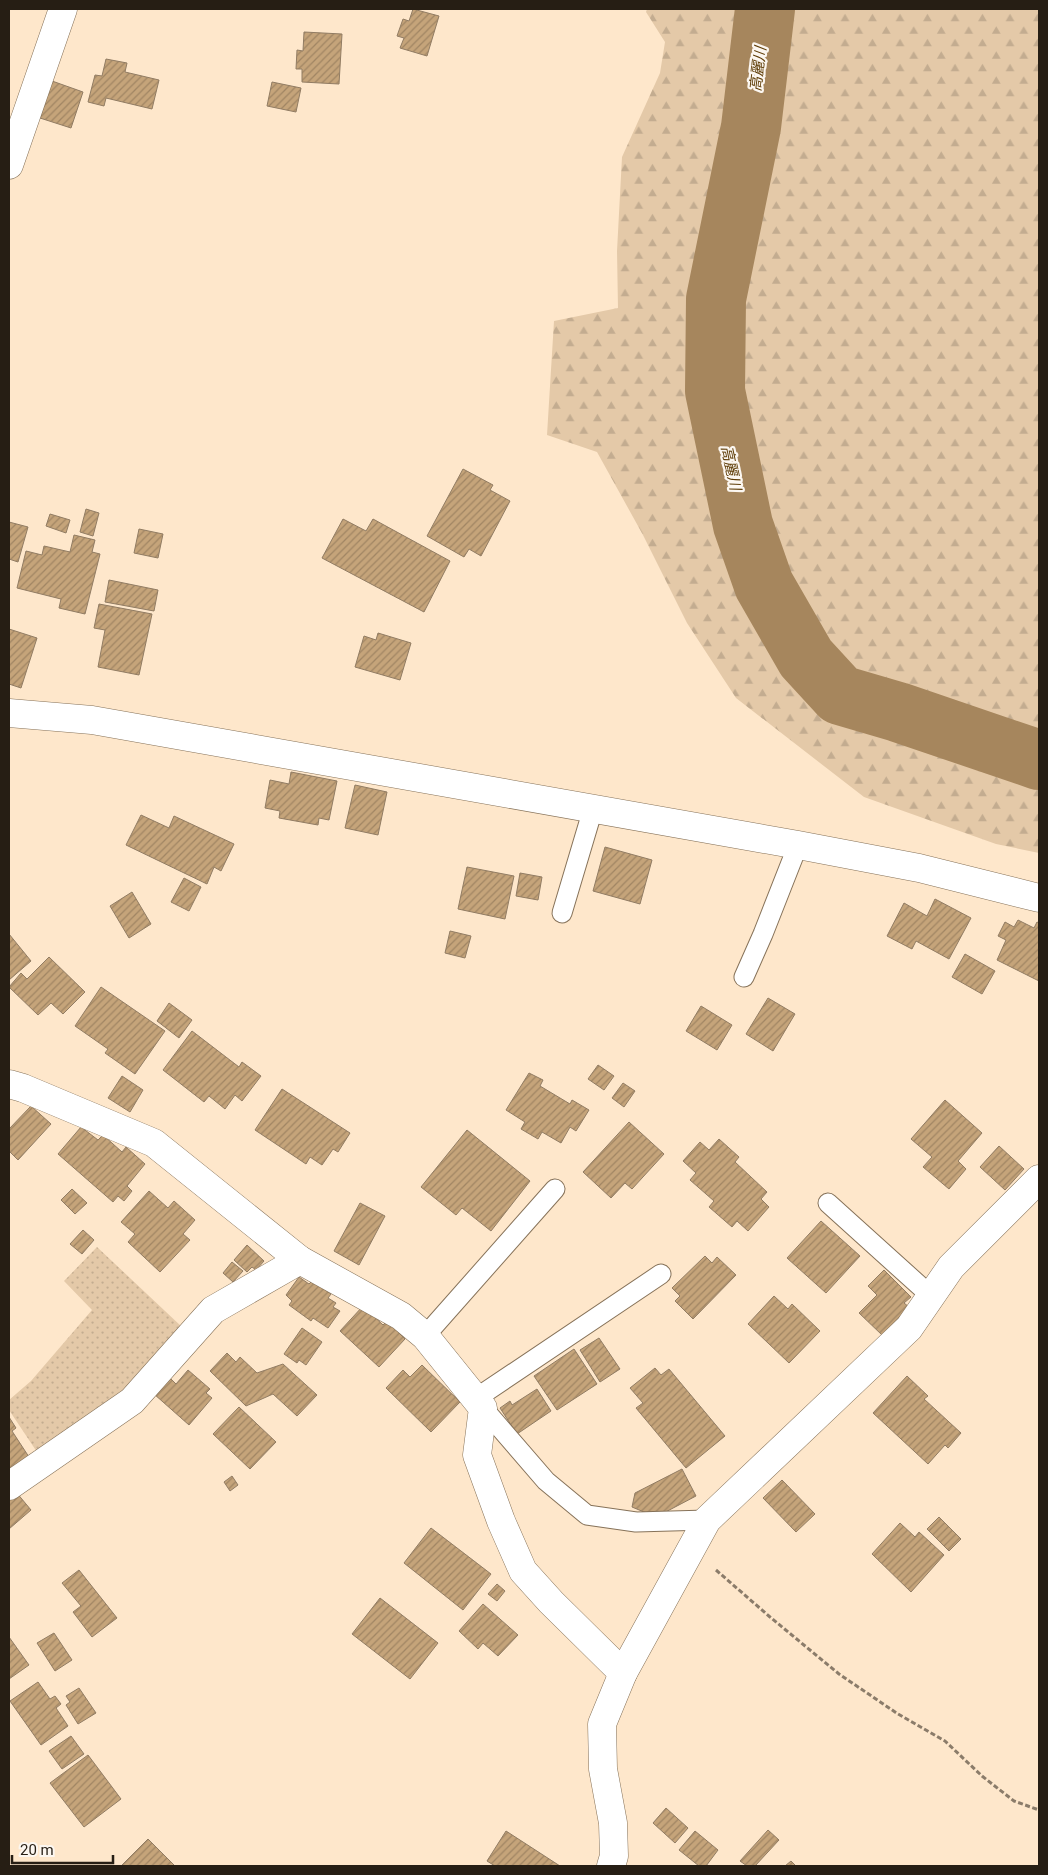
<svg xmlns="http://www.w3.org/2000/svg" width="1048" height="1875" font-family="Roboto,'Noto Sans JP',sans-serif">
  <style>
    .grass { fill: url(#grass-dots) }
    .forest { fill: url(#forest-firs) }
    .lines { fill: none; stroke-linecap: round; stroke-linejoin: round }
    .river { stroke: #a6865d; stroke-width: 60 }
    .building { fill: url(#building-hatch); stroke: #917c63 }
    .lane-casing { stroke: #867259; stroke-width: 21 }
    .street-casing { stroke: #867259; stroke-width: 29 }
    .path { stroke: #8b7c6a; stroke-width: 3; stroke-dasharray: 5 2.5; stroke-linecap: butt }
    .lane { stroke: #fff; stroke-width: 19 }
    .street { stroke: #fff; stroke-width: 28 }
    .labels { text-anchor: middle; stroke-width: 4.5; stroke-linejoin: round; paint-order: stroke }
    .water-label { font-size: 15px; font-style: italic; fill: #5d3b05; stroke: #fcf7f1 }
  </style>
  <defs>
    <pattern id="grass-dots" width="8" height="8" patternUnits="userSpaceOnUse" patternTransform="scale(1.25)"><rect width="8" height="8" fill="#e4c9a8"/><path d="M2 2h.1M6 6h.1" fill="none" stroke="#c3ac90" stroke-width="1.8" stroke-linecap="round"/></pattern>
    <pattern id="forest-firs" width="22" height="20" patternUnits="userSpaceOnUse" patternTransform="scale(1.25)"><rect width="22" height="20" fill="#e4c9a8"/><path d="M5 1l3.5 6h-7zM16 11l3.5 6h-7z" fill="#c3ac90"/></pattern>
    <pattern id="building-hatch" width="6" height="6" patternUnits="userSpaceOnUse" patternTransform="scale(1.25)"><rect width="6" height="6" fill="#c5a47a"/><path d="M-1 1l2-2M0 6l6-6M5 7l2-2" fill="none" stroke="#a08563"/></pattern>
  </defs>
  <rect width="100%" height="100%" fill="#fee7cb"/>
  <path class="grass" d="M97,1247L182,1327L132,1389L37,1452L9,1410V1400L31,1381L92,1310L64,1281Z"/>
  <path class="forest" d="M647,9H1039V853L996,844L864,797L736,698L687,623L643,535L597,452L547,435L554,321L618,308L617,251L622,157L660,73L665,42L646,12Z"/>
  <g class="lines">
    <path class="river" d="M765,9L751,127L716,299L715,391L743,525L764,585L806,658L840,695L898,712L1039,760"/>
  </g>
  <g class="building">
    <path d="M413,9L439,16L427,56L400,48L404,38L397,36L403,19L409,21Z"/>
    <path d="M304,32L342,34L339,84L302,82V69H296L297,50L303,51Z"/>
    <path d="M106,59L127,63L125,72L159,80L152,109L106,98L104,106L88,102L95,75L102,76Z"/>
    <path d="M52,81L83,92L71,128L40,118Z"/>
    <path d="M272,82L301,88L296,112L267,106Z"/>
    <path d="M463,469L493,485L490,490L510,501L481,556L469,549L464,557L427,536Z"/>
    <path d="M86,509L99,513L93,536L80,532Z"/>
    <path d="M50,514L70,520L66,533L46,526Z"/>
    <path d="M343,519L366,531L373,519L450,561L424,612L322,558Z"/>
    <path d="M9,522L28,527L18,562L9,559Z"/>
    <path d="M139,529L163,534L158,558L134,553Z"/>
    <path d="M74,535L95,540L92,552L100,554L85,614L59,608L61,599L17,588L26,551L42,555L44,546L70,552Z"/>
    <path d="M109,580L158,590L154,611L105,602Z"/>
    <path d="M99,604L152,614L139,675L98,667L105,630L94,628Z"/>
    <path d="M9,629L37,638L21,688L9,684Z"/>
    <path d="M378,633L411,643L400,680L355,667L364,636L376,640Z"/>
    <path d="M291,772L337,781L329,820L319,818L318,825L279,818L280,811L265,808L270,780L289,784Z"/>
    <path d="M355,785L387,792L378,835L345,828Z"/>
    <path d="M141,815L169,828L174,816L234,844L221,871L214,867L207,884L126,845Z"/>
    <path d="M605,847L652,860L640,904L593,891Z"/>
    <path d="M467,867L514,876L505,919L458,909Z"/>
    <path d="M520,873L542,877L538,900L516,896Z"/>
    <path d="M184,878L201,887L189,911L171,902Z"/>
    <path d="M132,892L151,924L129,938L110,906Z"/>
    <path d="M935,899L971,918L949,959L916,941L912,949L887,936L904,903L927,916Z"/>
    <path d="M1018,920L1034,928L1037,922L1039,923V981L997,960L1006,940L998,936L1005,922L1014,927Z"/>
    <path d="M450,931L471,936L465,958L445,953Z"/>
    <path d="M9,934L31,961L9,980Z"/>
    <path d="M965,954L995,971L982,994L952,977Z"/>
    <path d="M49,957L85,992L63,1014L51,1003L38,1015L9,987L21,973L27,979Z"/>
    <path d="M101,987L165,1031L135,1074L105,1053L108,1049L75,1026Z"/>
    <path d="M768,998L795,1014L773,1051L746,1034Z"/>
    <path d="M169,1003L192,1020L179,1038L157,1021Z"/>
    <path d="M701,1006L732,1025L717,1050L686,1031Z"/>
    <path d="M192,1031L239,1067L242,1062L261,1076L242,1101L235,1095L225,1109L209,1096L204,1102L163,1070Z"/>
    <path d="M598,1065L614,1076L604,1090L588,1079Z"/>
    <path d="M529,1073L543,1080L540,1086L570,1104L572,1100L589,1110L576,1131L570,1127L561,1143L542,1132L538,1139L521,1129L525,1122L506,1110Z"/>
    <path d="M122,1076L143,1090L130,1112L108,1098Z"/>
    <path d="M623,1083L635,1091L624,1107L612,1098Z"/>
    <path d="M282,1089L350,1133L338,1152L333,1149L322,1165L310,1157L306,1164L255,1130Z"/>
    <path d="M945,1100L982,1133L958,1161L966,1169L949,1189L923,1167L932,1157L911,1139Z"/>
    <path d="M31,1106L51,1124L18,1160L9,1151V1129Z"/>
    <path d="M629,1122L664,1154L632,1189L625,1183L611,1198L583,1172Z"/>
    <path d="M81,1127L98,1140L103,1135L122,1152L126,1147L145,1164L127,1186L132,1191L124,1201L118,1196L113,1202L58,1154Z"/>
    <path d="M467,1130L530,1181L491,1231L462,1208L456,1215L421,1187Z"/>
    <path d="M719,1139L739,1157L735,1162L767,1192L761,1199L769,1207L748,1231L737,1221L732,1227L709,1207L714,1201L690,1180L696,1173L683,1161L700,1142L709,1150Z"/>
    <path d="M999,1146L1024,1169L1005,1190L980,1167Z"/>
    <path d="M72,1189L87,1203L75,1214L61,1200Z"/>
    <path d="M149,1191L168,1208L174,1201L195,1220L183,1234L190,1240L160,1272L128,1242L135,1234L121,1222Z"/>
    <path d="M360,1203L385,1216L359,1265L334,1251Z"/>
    <path d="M821,1221L860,1256L826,1293L787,1258Z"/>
    <path d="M83,1230L94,1240L82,1254L70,1244Z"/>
    <path d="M247,1245L264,1261L256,1270L252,1267L247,1272L234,1260Z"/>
    <path d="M705,1256L712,1263L717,1257L736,1275L693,1319L675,1301L680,1296L672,1288Z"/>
    <path d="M232,1262L243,1271L233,1282L223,1273Z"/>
    <path d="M884,1270L911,1297L904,1303L909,1307L882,1335L859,1313L877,1295L868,1286Z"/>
    <path d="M299,1277L309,1284L312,1281L331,1294L328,1298L336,1303L333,1307L340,1311L328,1328L313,1318L311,1321L289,1305L292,1301L286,1295Z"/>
    <path d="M774,1296L788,1309L792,1304L820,1331L789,1363L748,1324Z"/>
    <path d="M363,1306L383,1325L387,1321L405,1339L379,1367L340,1331Z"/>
    <path d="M302,1328L322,1342L306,1365L299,1360L297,1363L284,1354Z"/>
    <path d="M599,1338L620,1369L600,1382L580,1350Z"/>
    <path d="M574,1349L597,1384L557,1410L534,1376Z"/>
    <path d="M227,1353L236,1362L240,1357L257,1373L283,1364L317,1395L297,1416L273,1394L246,1406L210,1371Z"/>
    <path d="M422,1365L460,1402L431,1432L386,1388L403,1370L410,1377Z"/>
    <path d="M655,1368L661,1375L669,1369L725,1436L686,1468L636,1408L643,1403L630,1388Z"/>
    <path d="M188,1370L210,1389L206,1393L212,1398L189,1425L154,1394L169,1377L176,1384Z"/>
    <path d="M907,1376L928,1396L924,1399L961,1433L948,1448L945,1445L928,1464L873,1413Z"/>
    <path d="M537,1389L551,1411L517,1434L500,1408L510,1401L512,1405Z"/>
    <path d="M239,1407L276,1442L250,1469L213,1434Z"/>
    <path d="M9,1417L16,1428L12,1431L29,1457L9,1470Z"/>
    <path d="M682,1469L696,1496L656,1517L632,1507L635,1493Z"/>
    <path d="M232,1476L238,1485L230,1491L224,1482Z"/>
    <path d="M782,1480L815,1514L796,1532L763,1498Z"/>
    <path d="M16,1492L31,1510L9,1529V1498Z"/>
    <path d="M939,1517L961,1539L949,1551L927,1529Z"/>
    <path d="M900,1523L915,1537L919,1532L944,1555L911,1592L872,1554Z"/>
    <path d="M431,1528L491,1574L463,1610L404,1563Z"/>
    <path d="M79,1570L117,1618L92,1637L73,1612L81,1606L62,1583Z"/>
    <path d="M497,1584L505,1591L497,1601L488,1594Z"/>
    <path d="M380,1598L438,1643L410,1679L352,1634Z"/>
    <path d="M483,1604L518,1635L498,1656L483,1643L478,1649L459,1631Z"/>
    <path d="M54,1633L72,1660L55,1671L37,1643Z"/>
    <path d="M9,1637L29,1665L9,1679Z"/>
    <path d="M38,1682L50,1699L55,1696L61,1704L56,1708L68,1726L41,1745L10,1701Z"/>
    <path d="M79,1688L96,1713L78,1724L66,1705L70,1702L66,1696Z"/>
    <path d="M71,1736L84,1754L62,1769L49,1751Z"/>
    <path d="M88,1755L121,1799L84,1827L50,1783Z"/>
    <path d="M666,1808L688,1828L675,1843L653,1823Z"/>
    <path d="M768,1830L779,1840L755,1866H747L740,1861Z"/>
    <path d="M506,1831L560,1866H495L487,1861Z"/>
    <path d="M695,1831L718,1850L706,1866H699L679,1850Z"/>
    <path d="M148,1839L175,1866H121Z"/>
    <path d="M791,1861L796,1866H785Z"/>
  </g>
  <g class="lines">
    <defs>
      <g id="lane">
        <path d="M562,913L593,809"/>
        <path d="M744,977L763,934L798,845"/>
        <path d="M828,1203L931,1296"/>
        <path d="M425,1336L555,1189"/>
        <path d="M475,1399L661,1274"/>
        <path d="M483,1408L546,1481L587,1515L636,1522L707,1520"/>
      </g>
      <g id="street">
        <path d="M9,165L63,9"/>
        <path d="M9,713L92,720L798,845L919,868L1039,898"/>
        <path d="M9,1084L23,1088L154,1143L300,1260L401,1316L425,1336L483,1408L477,1455L501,1521L523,1571L551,1602L623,1673"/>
        <path d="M9,1486L132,1401L213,1310L300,1260"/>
        <path d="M611,1866L614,1856L613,1823L603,1769L602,1724L623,1673L707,1520L909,1328L951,1267L1039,1179"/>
      </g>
    </defs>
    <use href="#lane" class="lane-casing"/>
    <use href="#street" class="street-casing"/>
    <path class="path" d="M716,1570L770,1617L839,1674L898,1714L945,1741L982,1776L1014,1801L1039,1810"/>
    <use href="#lane" class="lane"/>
    <use href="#street" class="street"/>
  </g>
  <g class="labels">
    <g class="water-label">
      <text transform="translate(758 69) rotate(-83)" y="5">高麗川</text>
      <text transform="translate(731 468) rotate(78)" y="5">高麗川</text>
    </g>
  </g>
  <rect width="1048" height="1875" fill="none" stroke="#261e14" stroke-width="20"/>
  <path d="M12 1855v8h101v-8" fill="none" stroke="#261e14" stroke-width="2.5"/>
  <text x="20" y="1855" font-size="15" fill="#261e14" stroke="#fcf7f1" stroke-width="4" paint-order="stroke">20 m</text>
</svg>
